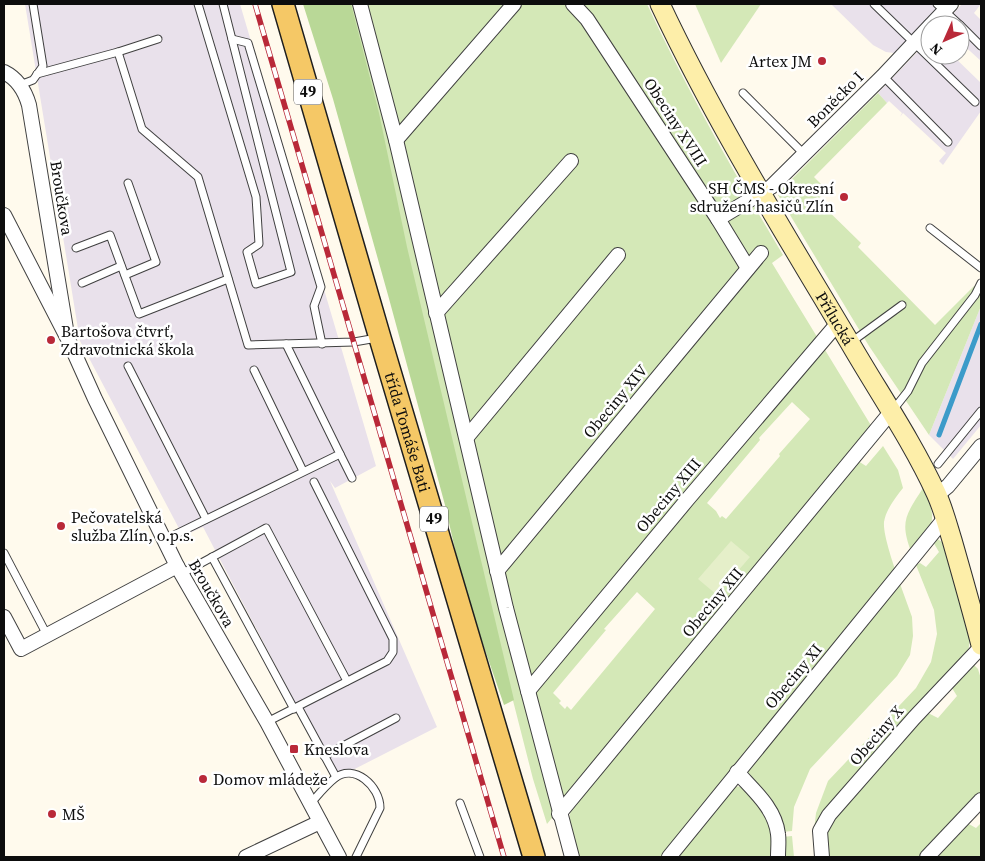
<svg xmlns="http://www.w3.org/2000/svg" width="985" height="861" font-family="'Source Serif 4',serif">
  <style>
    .industrial { fill: #e9e1eb }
    .green { fill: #d4e8b7; fill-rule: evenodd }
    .forest { fill: #b9d897 }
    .pitch { fill: #e5efc9 }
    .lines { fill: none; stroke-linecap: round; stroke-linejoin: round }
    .stream { stroke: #3c9bc9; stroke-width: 5 }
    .lane-casing { stroke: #404040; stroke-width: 9 }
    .street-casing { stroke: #404040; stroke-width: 16 }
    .secondary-casing { stroke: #2f2f2f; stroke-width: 21 }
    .primary-casing { stroke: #1e1e1e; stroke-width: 24 }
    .lane { stroke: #fff; stroke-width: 7 }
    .street { stroke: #fff; stroke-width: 14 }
    .secondary { stroke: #fdeea9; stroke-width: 19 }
    .primary { stroke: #f5c866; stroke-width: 21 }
    .rail-casing { stroke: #b92939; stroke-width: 5.5 }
    .rail { stroke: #fff; stroke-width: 4; stroke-dasharray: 11; stroke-linecap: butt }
    .poi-dot { fill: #b92939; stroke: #fff; stroke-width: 2 }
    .labels { text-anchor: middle; stroke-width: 5; stroke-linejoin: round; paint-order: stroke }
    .shield { fill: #fff; stroke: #565656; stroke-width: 1 }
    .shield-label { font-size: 15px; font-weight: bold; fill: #0d0d0d }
    .poi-label { font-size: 16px; fill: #0d0d0d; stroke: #fff; text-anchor: start }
    .street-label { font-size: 16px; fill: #0d0d0d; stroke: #fff }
  </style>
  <rect width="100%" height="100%" fill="#fffaed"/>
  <g class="industrial">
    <path d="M25,4H240L376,466L335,488L330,481L437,727L335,779L203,527L183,536L80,341Z"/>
    <path d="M831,4H942L894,53L886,52L873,45Z"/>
    <path d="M962,4H981L974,13L981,20V61L960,42V25H943Z"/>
    <path d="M930,39V55H952L981,83V111L943,165L939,161L946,153L903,113L900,117L902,113L889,101L887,103L878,93Z"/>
    <path d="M981,306V425L953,459L929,435Z"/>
  </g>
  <g class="green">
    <path d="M319,4H647C687,90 734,173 783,255L772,263L872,427L547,824L533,779L471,536ZM792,402L810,419L779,454L780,456L726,519L722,516L720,518L716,511L707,503L760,440L759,438ZM637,592L655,609L571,710L567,706L565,709L559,703L561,701L553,693L606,630L604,629Z"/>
    <path d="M695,4H761L721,63Z"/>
    <path d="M878,93L887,103L814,177L827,190L817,200L861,243L858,247L935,325L974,286L981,292V306L929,435L869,346L778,195L782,189Z"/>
    <path d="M883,446L898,470L903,488C896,497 886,509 884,522C883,534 892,560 896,572L665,857H578L569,821L571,808L858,461L866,466Z"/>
    <path d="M923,488C939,522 933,525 912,554C899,521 906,515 923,488Z"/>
    <path d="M936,538L942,542L970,639L968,653L814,830L816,813L828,781L916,688L931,662L937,634L934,610L916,565L920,563L926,567L939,552L932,540Z"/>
    <path d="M899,581L912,617L913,636L910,655L897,676L810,769L794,807L792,831L782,832L749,776L748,770Z"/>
    <path d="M974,665L978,669L981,679V794L922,857H827V828L928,713L938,718L957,696L952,688Z"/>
    <path d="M734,786L742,787L769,817L775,857H675Z"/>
    <path d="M967,823L976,828L981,823V857H932Z"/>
    <path d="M792,836L794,857H783L782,837Z"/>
  </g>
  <path class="forest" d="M303,4H351L379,113L407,247L514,700L504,705L464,589L445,505L388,295L333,99Z"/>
  <path class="pitch" d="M731,541L750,557L717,595L698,579Z"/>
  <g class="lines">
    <path class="stream" d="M939,435L981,324"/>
    <defs>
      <g id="lane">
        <path d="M198,4L256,197L259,244L247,252L256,284L291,272L223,4"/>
        <path d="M874,4L975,102"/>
        <path d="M937,4L960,25"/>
        <path d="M960,25L981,46"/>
        <path d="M232,39L248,43L321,287L314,306L322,344"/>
        <path d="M118,52L158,39"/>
        <path d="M37,74L118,52L142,129L198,177L248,345L354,342L377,338"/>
        <path d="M883,76L948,142"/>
        <path d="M20,85L33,80L43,66L33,4"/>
        <path d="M743,93L804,154"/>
        <path d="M930,228L981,268"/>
        <path d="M76,248L110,235L139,314L228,279"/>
        <path d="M125,275L156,262L128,183"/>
        <path d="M82,283L121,266"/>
        <path d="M850,343L902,305"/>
        <path d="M128,366L206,519"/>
        <path d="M254,370L303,471"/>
        <path d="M893,410L908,391L922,363L975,295L981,283"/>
        <path d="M340,454L352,478"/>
        <path d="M938,464L981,411"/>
        <path d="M164,540L340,454L286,344"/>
        <path d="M4,553L47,635"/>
        <path d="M212,557L294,709"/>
        <path d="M181,574L266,528L347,681"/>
        <path d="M298,707L336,777"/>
        <path d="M267,722L387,661L393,652V639L314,482"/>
        <path d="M324,756L396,718"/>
        <path d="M460,803L480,857"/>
        <path d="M310,804C318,795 326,785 335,778C354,763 380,786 380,808L356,857"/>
      </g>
      <g id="street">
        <path d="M360,4L396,140L506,608L572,857"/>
        <path d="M573,4L587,19L718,219L771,187L883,76L930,26"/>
        <path d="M931,25L951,4"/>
        <path d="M4,72C18,79 25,91 29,105L66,329"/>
        <path d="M396,140L514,4"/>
        <path d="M4,215L68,339L95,399L177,566L267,722L339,857"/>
        <path d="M718,219L748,268"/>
        <path d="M436,313L571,161"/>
        <path d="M467,437L618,255"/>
        <path d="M937,495L948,486L981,446"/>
        <path d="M497,571L761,253"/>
        <path d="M4,617L21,649L177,566"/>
        <path d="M528,691L687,500L838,323"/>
        <path d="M737,772C753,790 775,808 778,834C779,841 778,849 778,857"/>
        <path d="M559,814L891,412"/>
        <path d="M246,857L320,822"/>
        <path d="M669,857L945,518"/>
        <path d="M822,857L820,831L829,815L914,718L981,647"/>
        <path d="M927,857L981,800"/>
      </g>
      <g id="secondary">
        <path id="s1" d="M660,4C715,121 784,232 850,343C879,393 912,441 936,493C943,508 947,524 952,540C962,575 972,610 981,645"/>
      </g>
      <g id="primary">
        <path id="s2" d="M283,4L380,338L534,857"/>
      </g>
    </defs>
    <use href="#lane" class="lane-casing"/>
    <use href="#street" class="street-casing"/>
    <use href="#secondary" class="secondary-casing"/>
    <use href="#primary" class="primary-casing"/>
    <use href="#lane" class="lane"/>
    <use href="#street" class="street"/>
    <use href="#secondary" class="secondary"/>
    <use href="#primary" class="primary"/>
    <defs>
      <path id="rail" d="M255,4L504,857"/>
    </defs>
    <use href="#rail" class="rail-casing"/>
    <use href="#rail" class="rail"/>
  </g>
  <g class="poi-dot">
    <circle cx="822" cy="61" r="5"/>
    <circle cx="844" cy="197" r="5"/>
    <circle cx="51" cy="340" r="5"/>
    <circle cx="61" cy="526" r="5"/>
    <rect x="289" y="744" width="10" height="10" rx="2.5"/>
    <circle cx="203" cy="779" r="5"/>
    <circle cx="52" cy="814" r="5"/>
  </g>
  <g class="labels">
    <g class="shield">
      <rect x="294" y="79.5" width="28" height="25" rx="4"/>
      <rect x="420" y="506.5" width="28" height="25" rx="4"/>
    </g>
    <g class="shield-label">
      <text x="308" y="97">49</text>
      <text x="434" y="524">49</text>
    </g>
    <g class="poi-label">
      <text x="812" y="67" text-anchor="end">Artex JM</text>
      <text x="834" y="194" text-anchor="end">SH ČMS - Okresní<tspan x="834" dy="18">sdružení hasičů Zlín</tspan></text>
      <text x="61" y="337">Bartošova čtvrť,<tspan x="61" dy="18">Zdravotnická škola</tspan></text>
      <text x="71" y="523">Pečovatelská<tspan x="71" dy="18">služba Zlín, o.p.s.</tspan></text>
      <text x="304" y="755">Kneslova</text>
      <text x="213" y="785">Domov mládeže</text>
      <text x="62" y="820">MŠ</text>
    </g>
    <g class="street-label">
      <text transform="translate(835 99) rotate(-45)" y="6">Boněcko I</text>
      <text transform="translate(676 122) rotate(57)" y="6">Obeciny XVIII</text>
      <text transform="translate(62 198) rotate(81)" y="6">Broučkova</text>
      <text dy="6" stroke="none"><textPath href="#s1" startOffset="360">Přílucká</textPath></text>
      <text transform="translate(615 401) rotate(-50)" y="6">Obeciny XIV</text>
      <text dy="6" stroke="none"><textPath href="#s2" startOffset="446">třída Tomáše Bati</textPath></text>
      <text transform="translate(668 495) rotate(-50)" y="6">Obeciny XIII</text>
      <text transform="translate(212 593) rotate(60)" y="6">Broučkova</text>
      <text transform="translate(712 602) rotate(-50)" y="6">Obeciny XII</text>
      <text transform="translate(793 676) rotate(-50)" y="6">Obeciny XI</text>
      <text transform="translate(876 735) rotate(-49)" y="6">Obeciny X</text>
    </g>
  </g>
  <rect width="985" height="861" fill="none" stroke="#0d0d0d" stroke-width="10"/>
  <g transform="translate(945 40) rotate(225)"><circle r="24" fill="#ffffff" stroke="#9e9e9e"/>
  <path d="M0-4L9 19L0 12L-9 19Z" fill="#b92939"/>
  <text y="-8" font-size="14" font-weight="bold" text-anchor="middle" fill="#0d0d0d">N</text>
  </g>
</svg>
